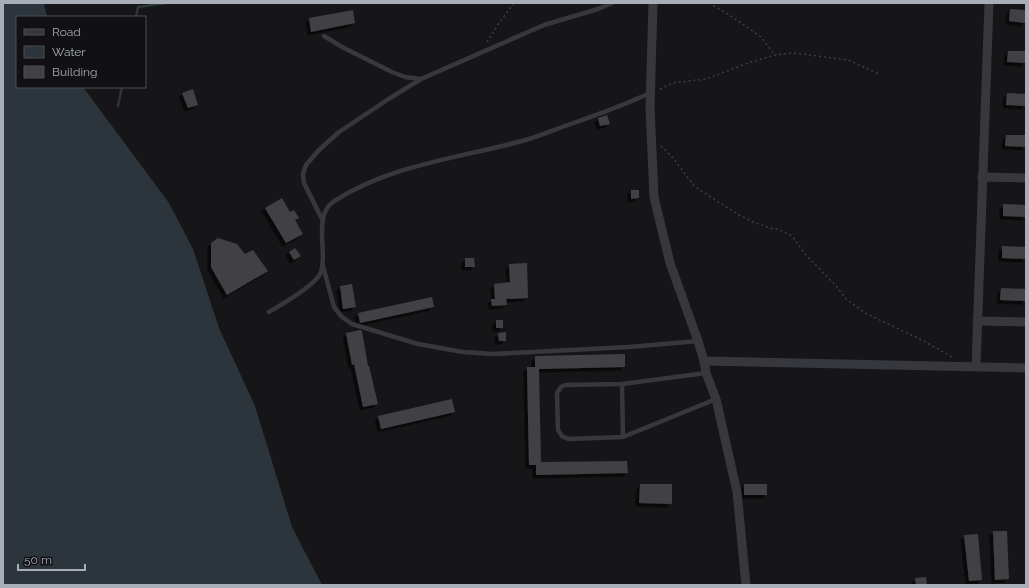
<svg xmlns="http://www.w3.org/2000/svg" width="1029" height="588" font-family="Raleway,sans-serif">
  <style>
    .water { fill: #2c353c }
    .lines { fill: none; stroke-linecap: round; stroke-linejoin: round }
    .stream { stroke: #2c353c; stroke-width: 2.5 }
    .building { fill: #404145; filter: url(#shadow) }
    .path { stroke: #3d3f44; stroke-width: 1.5; stroke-dasharray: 2 3; stroke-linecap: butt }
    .service { stroke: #37383d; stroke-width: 4.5 }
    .minor { stroke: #37383d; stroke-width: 9 }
  </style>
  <defs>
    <filter id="shadow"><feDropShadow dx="-3.5" dy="3.5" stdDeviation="0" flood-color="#0009"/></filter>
  </defs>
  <rect width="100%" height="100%" fill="#161618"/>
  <path class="water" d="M3,3H44L47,17H17V87H83L169,203L193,249L219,328L255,406L292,527L322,585H3Z"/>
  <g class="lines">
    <g class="stream">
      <path d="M136,17L138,7L166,3"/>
      <path d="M118,106L122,87"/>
    </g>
  </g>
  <g class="building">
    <path d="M1010,9L1026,10V22H1025V23L1009,21Z"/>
    <path d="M353,10L355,23L311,32L309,18Z"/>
    <path d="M1008,51H1026V63L1007,62Z"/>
    <path d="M193,89L198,105L188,108L182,93Z"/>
    <path d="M1007,93L1026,94V106L1006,105Z"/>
    <path d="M607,115L610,124L600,126L598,118Z"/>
    <path d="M1006,135H1026V147L1005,146Z"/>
    <path d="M631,190H639V198L631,199Z"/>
    <path d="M282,198L290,212L294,210L299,218L295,220L303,234L286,243L265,208Z"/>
    <path d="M1003,204L1026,205V217L1003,216Z"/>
    <path d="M218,238L237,244L245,254L253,250L268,271L227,295L211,267V243Z"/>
    <path d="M1002,246L1026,247V259L1002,258Z"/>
    <path d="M295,248L301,256L294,260L289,252Z"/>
    <path d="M465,258H474L475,267H465Z"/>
    <path d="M527,263L528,298L506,299L507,305L492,306L491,299H495L494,284L510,282L509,264Z"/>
    <path d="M352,284L356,307L343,309L340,286Z"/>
    <path d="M1001,288L1026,289V301L1000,300Z"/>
    <path d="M432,297L434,307L360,323L358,313Z"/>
    <rect x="496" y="320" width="7" height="8"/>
    <path d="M360,330L362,331L368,366H369L378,404L363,407L354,364L352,365L346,333Z"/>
    <path d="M506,332V341H499L498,333Z"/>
    <path d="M625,354V367L539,369L541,462L627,461L628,473L536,475V465H529L527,367H535V356Z"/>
    <path d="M452,399L455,412L381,429L378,416Z"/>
    <path d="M640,484H672V504L639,503Z"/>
    <rect x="744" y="484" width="23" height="11"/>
    <path d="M993,531H1007L1009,579L995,580Z"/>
    <path d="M978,534L982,580L969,581L964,535Z"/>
    <path d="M926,577L927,585H916L915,578Z"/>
  </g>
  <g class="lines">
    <g class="path">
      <path d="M709,3L731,16L761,37L775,55"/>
      <path d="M487,42L499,23L514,3"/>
      <path d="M660,89L672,83L706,79L748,63L775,55L794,53L848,60L879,74"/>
      <path d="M661,146L673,158L695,187L739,215L753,222L773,229H778L792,236L805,254L837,287L846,299L865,313L922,340L952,357"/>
    </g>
    <g class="service">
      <path d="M324,36L342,47L392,72L405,77L421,79"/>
      <path d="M323,221L304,183L303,174L306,165L318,151L339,132L387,100L421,79L544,25L598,9L612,3"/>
      <path d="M323,266L334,307L342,317L352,324L418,344L463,352L493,354L629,347L698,341"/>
      <path d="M269,312C281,305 314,286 320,274C329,255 312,217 333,202C389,165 459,158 522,141C537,137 551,131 565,126C594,116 622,106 650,93"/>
      <path d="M706,373L622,384L565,385L561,387L557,393L558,430L562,436L568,439L623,437L716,399"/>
      <path d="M622,384L623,437"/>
    </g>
    <g class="minor">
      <path d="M653,3L650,107L654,197L670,263L698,341L704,361L706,373L716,399L737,492L746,585"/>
      <path d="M982,177L1026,178"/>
      <path d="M977,321L1026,322"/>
      <path d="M704,361L1026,368"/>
      <path d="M976,367L989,3"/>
    </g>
  </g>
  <rect width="1029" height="588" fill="none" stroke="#a8adb8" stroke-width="8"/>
  <rect x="16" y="16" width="130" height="72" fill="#111113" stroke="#4d4f55"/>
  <rect x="24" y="29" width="20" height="6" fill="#37383d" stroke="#4d4f55"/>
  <text x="52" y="36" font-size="12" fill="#a8adb8">Road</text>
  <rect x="24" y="46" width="20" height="12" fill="#2c353c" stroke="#4d4f55"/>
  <text x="52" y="56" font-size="12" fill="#a8adb8">Water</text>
  <rect x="24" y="66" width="20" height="12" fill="#404145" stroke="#4d4f55"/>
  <text x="52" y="76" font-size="12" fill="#a8adb8">Building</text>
  <path d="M18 564v6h67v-6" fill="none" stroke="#a8adb8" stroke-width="2"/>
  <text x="24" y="564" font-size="12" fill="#a8adb8" stroke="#111113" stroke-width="3" paint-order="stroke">50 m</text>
</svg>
